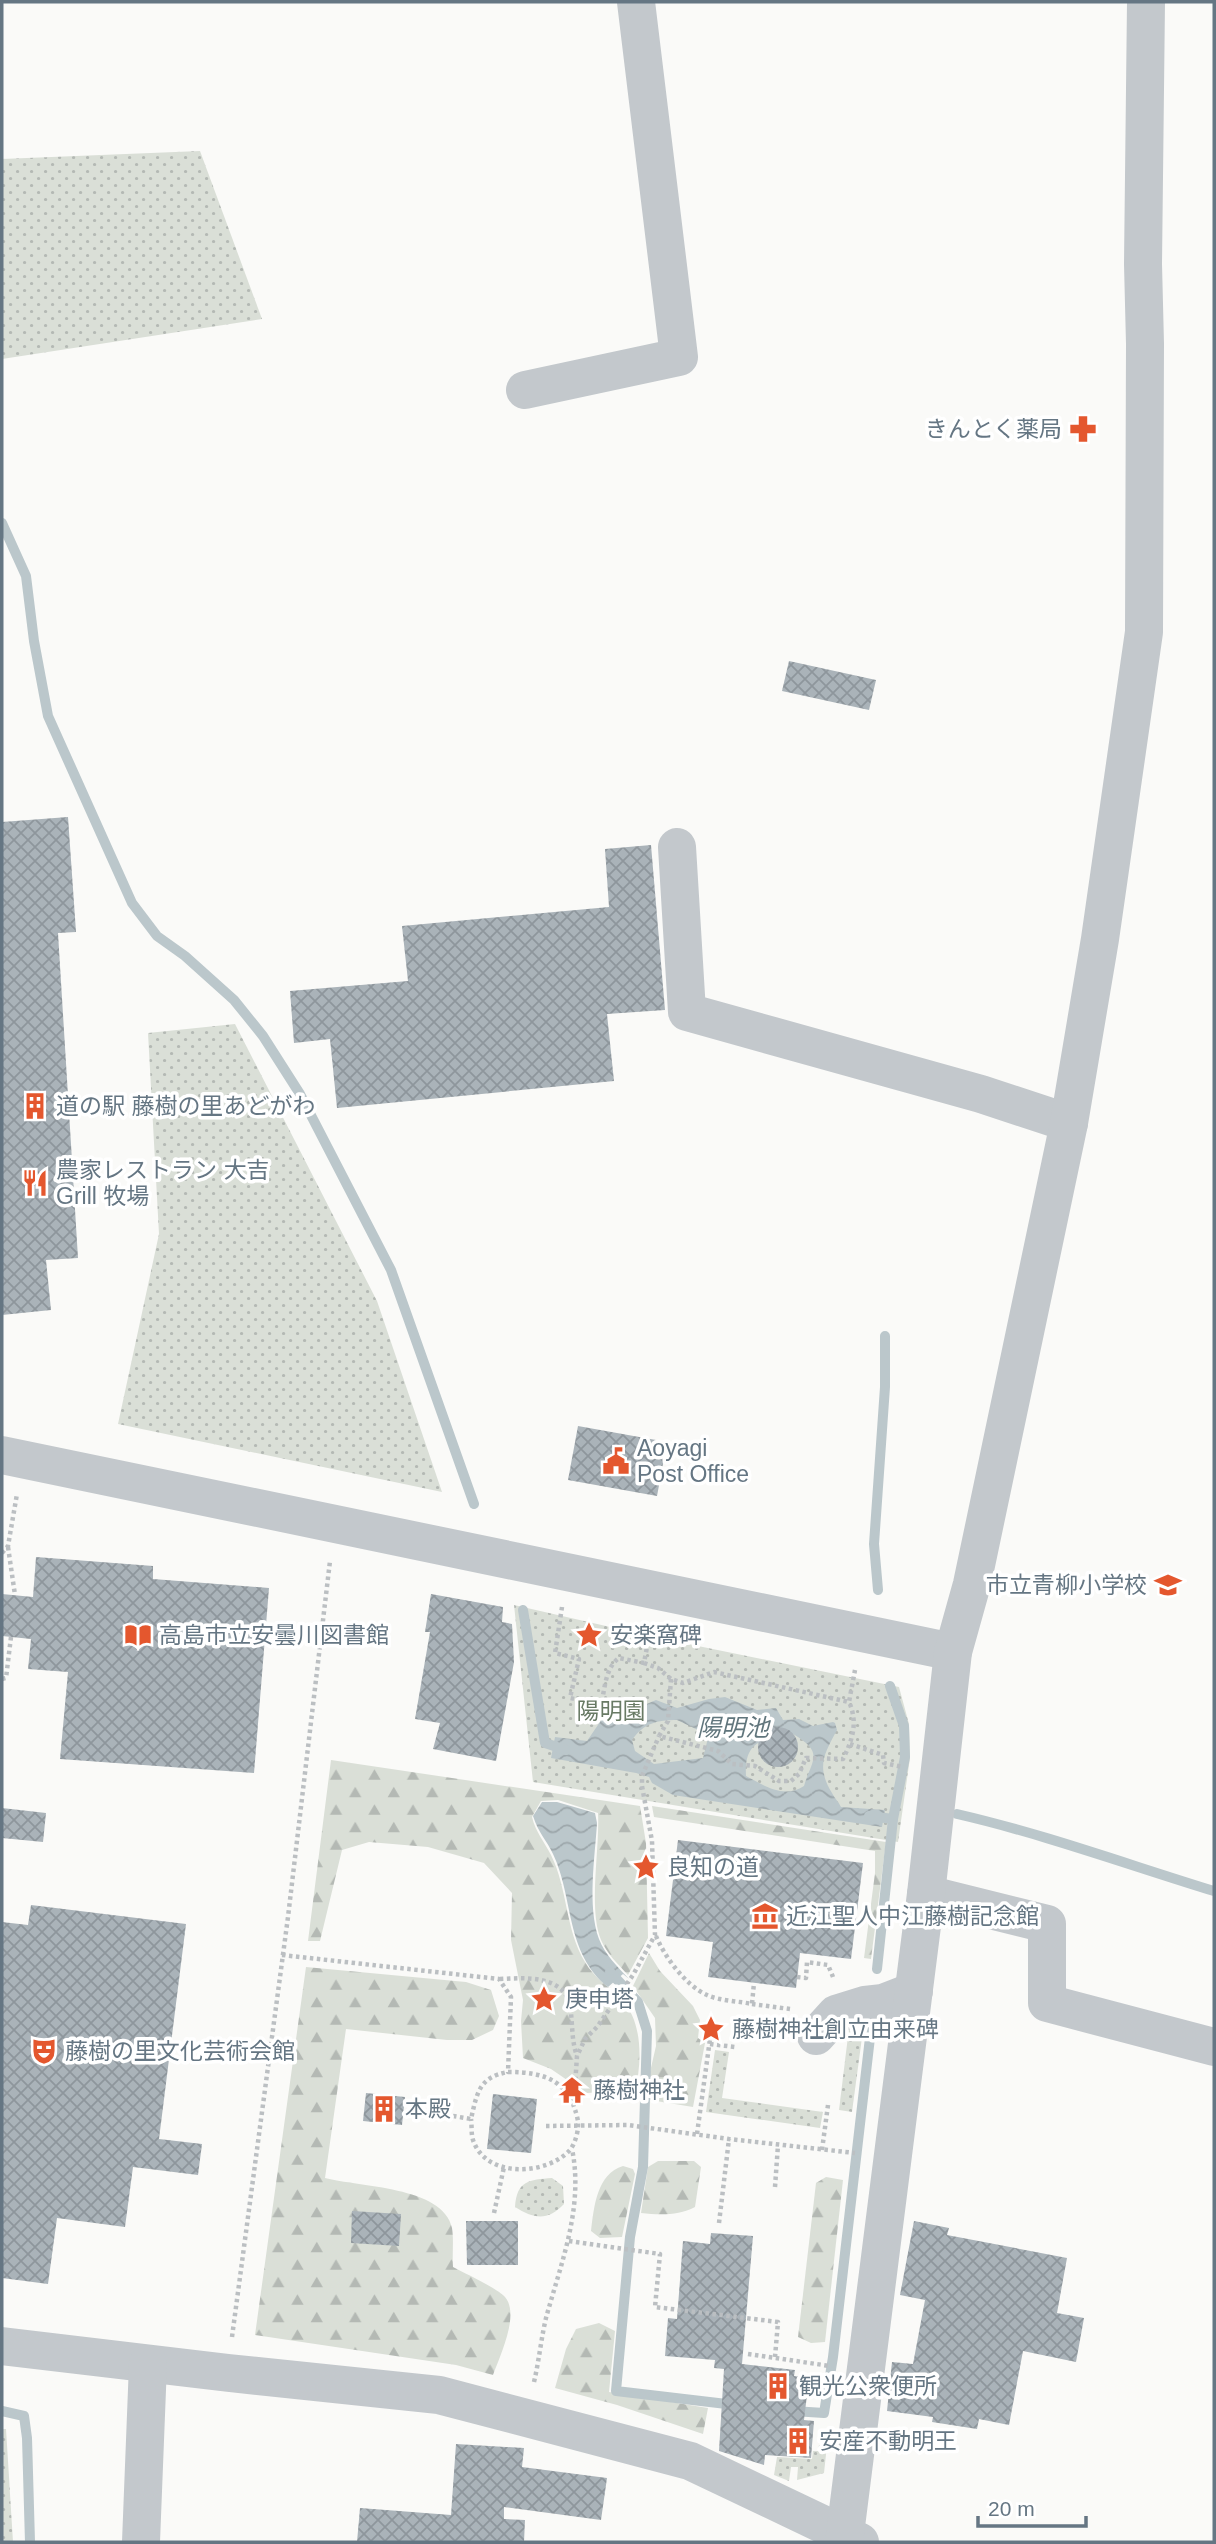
<svg xmlns="http://www.w3.org/2000/svg" width="1216" height="2544" font-family="Helvetica,'Noto Sans JP',sans-serif">
  <style>
    .grass { fill: url(#grass-dots) }
    .forest { fill: url(#forest-firs) }
    .water { fill: url(#water-waves); fill-rule: evenodd }
    .lines { fill: none; stroke-linecap: round; stroke-linejoin: round }
    .stream { stroke: #bbc7cb; stroke-width: 10 }
    .building { fill: url(#building-cross-hatch) }
    .path { stroke: #bbbfc2; stroke-width: 4.5; stroke-dasharray: 3.5 3.5; stroke-linecap: butt }
    .minor { stroke: #c3c8cc; stroke-width: 38 }
    .labels { text-anchor: middle; stroke-width: 7; stroke-linejoin: round; paint-order: stroke }
    .poi-label { font-size: 23px; fill: #657683; stroke: #fff; text-anchor: start }
    .park-label { font-size: 23px; fill: #687a64; stroke: #fff }
    .water-label { font-size: 24px; font-style: italic; fill: #60757c; stroke: #fff }
  </style>
  <defs>
    <pattern id="grass-dots" width="8" height="8" patternUnits="userSpaceOnUse" patternTransform="scale(1.75)"><rect width="8" height="8" fill="#dadfd7"/><path d="M2 2h.1M6 6h.1" fill="none" stroke="#b4b9b4" stroke-width="1.8" stroke-linecap="round"/></pattern>
    <pattern id="forest-firs" width="22" height="20" patternUnits="userSpaceOnUse" patternTransform="scale(1.75)"><rect width="22" height="20" fill="#dadfd7"/><path d="M5 1l3.5 6h-7zM16 11l3.5 6h-7z" fill="#b4b9b4"/></pattern>
    <pattern id="water-waves" width="16" height="10" patternUnits="userSpaceOnUse" patternTransform="scale(1.75)"><rect width="16" height="10" fill="#bbc7cb"/><path d="M0 5q4-4 8 0t8 0" fill="none" stroke="#9ca6aa"/></pattern>
    <pattern id="building-cross-hatch" width="8" height="8" patternUnits="userSpaceOnUse" patternTransform="scale(1.75)"><rect width="8" height="8" fill="#aab3b9"/><path d="M0 0l8 8M0 8l8-8" fill="none" stroke="#8e969c"/></pattern>
  </defs>
  <rect width="100%" height="100%" fill="#fafaf8"/>
  <g class="grass">
    <path d="M200,151L262,319L2,359V159Z"/>
    <path d="M235,1024L377,1301L442,1492L118,1424L159,1234L148,1033Z"/>
    <path d="M514,1605L654,1637L899,1687L909,1724L910,1758L898,1842L533,1782Z"/>
    <path d="M849,2028L863,2030L852,2112L839,2110Z"/>
    <path d="M715,2050L729,2052L722,2098L823,2112L820,2128L706,2112Z"/>
    <path d="M552,2178L563,2186L564,2204C548,2221 534,2219 515,2207C517,2180 529,2180 552,2178Z"/>
    <path d="M2,2429H6L13,2542H2Z"/>
    <path d="M819,2445H827L824,2473L797,2480L798,2467H791L789,2481L774,2475L777,2457L812,2459L813,2451H818Z"/>
  </g>
  <g class="forest">
    <path d="M331,1760L640,1806L646,1843L648,1938L628,1975C618,1964 607,1954 601,1940C588,1908 600,1849 598,1813L558,1800L541,1801L532,1817C536,1833 544,1841 551,1855C568,1889 565,1929 585,1962C594,1978 610,1987 622,2000C643,2022 642,2063 635,2091L586,2093L551,2069L523,2058L521,2021L523,2000L511,1940L512,1893L484,1863L428,1847L369,1842L342,1850L320,1941H308Z"/>
    <path d="M652,1806L886,1842L871,1959L864,1958L875,1873V1851L654,1817Z"/>
    <path d="M649,1953L660,1971L693,2006L700,2020L698,2038L705,2043L693,2107L650,2100V2072L656,2046L655,2018L633,1986Z"/>
    <path d="M306,1967L466,1982L491,1990L499,2016L493,2030L472,2040H447L346,2029L325,2178C358,2187 443,2186 452,2228C454,2240 452,2255 453,2267C464,2273 497,2288 505,2297C520,2314 500,2356 493,2375L456,2365L255,2335Z"/>
    <path d="M658,2161H694L701,2167L695,2207C678,2216 659,2215 641,2213L648,2167Z"/>
    <path d="M623,2166L633,2169L635,2174L622,2237L600,2238L591,2231C594,2206 597,2174 623,2166Z"/>
    <path d="M826,2177L843,2180L825,2342L811,2343L798,2337L816,2183Z"/>
    <path d="M599,2323L615,2331L609,2392L708,2408L703,2434L617,2405L555,2388L566,2349L576,2329Z"/>
  </g>
  <g class="water">
    <path d="M725,1697L757,1710L776,1708L783,1720L799,1719L813,1726L833,1722L835,1723L837,1730C824,1754 816,1767 832,1793C834,1798 839,1802 841,1807L885,1810L882,1827L673,1795L652,1783L649,1777L636,1773L551,1758L555,1737L587,1741L602,1719L614,1712L619,1702C631,1711 643,1706 656,1700L677,1708L709,1699ZM677,1720L698,1730L708,1738L703,1758L654,1764L635,1751L632,1740C644,1723 657,1720 677,1720ZM793,1734C825,1753 812,1759 804,1786C784,1799 765,1786 746,1776C744,1740 763,1739 793,1734Z"/>
    <path d="M542,1802H557L595,1813L597,1823C595,1857 587,1906 599,1939C605,1955 618,1967 629,1979L623,1974L608,1987C565,1953 574,1898 553,1854C546,1839 539,1834 533,1816Z"/>
  </g>
  <g class="lines">
    <g class="stream">
      <path d="M2,523L26,576L34,641L48,716L132,903L157,936L185,956L234,1000L263,1036L300,1094L391,1270L474,1504"/>
      <path d="M878,1590L874,1544L885,1387V1336"/>
      <path d="M523,1610L545,1743L566,1750"/>
      <path d="M957,1814C1044,1834 1129,1865 1214,1891"/>
      <path d="M869,1816L893,1819"/>
      <path d="M877,1969L893,1819L905,1757L904,1726L890,1686"/>
      <path d="M610,1972L638,2002L647,2031L643,2167L630,2237L616,2391L735,2405"/>
      <path d="M2,2411L24,2416L27,2438L30,2542"/>
      <path d="M793,2411L824,2413L833,2357L871,2029"/>
    </g>
  </g>
  <g class="building">
    <path d="M789,661L876,680L869,710L782,691Z"/>
    <path d="M68,817L76,932L58,933L78,1258L46,1260L51,1310L2,1315V822Z"/>
    <path d="M651,845L665,1010L607,1014L614,1081L337,1108L330,1039L294,1043L290,991L408,981L402,926L609,907L605,849Z"/>
    <path d="M578,1426L667,1442L657,1496L568,1480Z"/>
    <path d="M36,1557L153,1566V1579L269,1588L254,1773L60,1759L68,1672L28,1669L31,1639L2,1636V1594L33,1597Z"/>
    <path d="M431,1594L503,1607L502,1622L512,1624L514,1662L496,1761L433,1749L440,1723L415,1719L430,1632H425Z"/>
    <circle cx="778" cy="1747" r="20"/>
    <path d="M2,1808L46,1813L43,1842L2,1838Z"/>
    <path d="M678,1840L863,1863L851,1959L800,1953L796,1988L708,1977L713,1942L666,1936Z"/>
    <path d="M31,1905L186,1924L159,2139L202,2144L198,2175L133,2167L125,2227L57,2218L48,2284L2,2278V1922L28,1925Z"/>
    <path d="M366,2093L405,2097L402,2125L363,2121Z"/>
    <path d="M493,2094L537,2099L531,2153L487,2149Z"/>
    <path d="M352,2211L401,2214L399,2246L351,2243Z"/>
    <path d="M466,2221H518V2265H467Z"/>
    <path d="M914,2221L949,2228L947,2235L1067,2258L1057,2313L1084,2318L1076,2362L1023,2351L1009,2425L979,2419L977,2429L932,2422L933,2417L887,2411L892,2362L913,2364L925,2300L900,2295Z"/>
    <path d="M711,2233L753,2236L742,2364L795,2370L794,2376L809,2378L804,2420L814,2421L811,2458L765,2455L764,2465L719,2451L724,2369L714,2368L715,2360L665,2356L668,2318L677,2319L683,2241L710,2244Z"/>
    <path d="M456,2444L524,2448L522,2467L607,2478L601,2520L504,2507V2519L525,2520L524,2542H357L360,2508L451,2515Z"/>
  </g>
  <g class="lines">
    <g class="path">
      <path d="M8,1547L15,1595"/>
      <path d="M2,1553L8,1546L17,1494"/>
      <path d="M562,1607L555,1653L579,1659L570,1698L601,1705C605,1689 605,1668 619,1658L644,1663L651,1626"/>
      <path d="M644,1663L658,1668L671,1679L683,1683L714,1672L849,1702L855,1670"/>
      <path d="M2,1679L6,1678L11,1637"/>
      <path d="M671,1679L668,1721L659,1736L718,1751L732,1764L755,1766L779,1781H791L799,1774L806,1758L843,1759C853,1739 858,1722 849,1702"/>
      <path d="M850,1744L883,1755L884,1763L903,1767"/>
      <path d="M656,1936C664,1956 686,1986 707,1995C720,2001 738,2001 752,2004L754,1983"/>
      <path d="M282,1955L499,1979L511,1997L508,2072C546,2072 570,2081 578,2121C579,2130 575,2145 569,2151C546,2175 486,2179 473,2140C471,2134 472,2126 471,2119"/>
      <path d="M797,1977L806,1978L807,1962L828,1965L833,1977"/>
      <path d="M500,1979C523,1978 564,1974 570,2006C573,2024 571,2039 577,2056"/>
      <path d="M752,2004L790,2009"/>
      <path d="M710,2044L735,2047"/>
      <path d="M574,2101L577,2056L585,2039L597,2027L633,1975L655,1935L652,1841L642,1786V1776L659,1736"/>
      <path d="M453,2116L471,2119C477,2093 479,2077 508,2072"/>
      <path d="M546,2126L628,2125L729,2139L855,2153"/>
      <path d="M697,2134L710,2039"/>
      <path d="M822,2150L828,2105"/>
      <path d="M775,2187L778,2145"/>
      <path d="M494,2213L504,2167"/>
      <path d="M719,2223L729,2139"/>
      <path d="M569,2241L660,2254L655,2307L778,2322L775,2357"/>
      <path d="M232,2337L288,1917L330,1561"/>
      <path d="M748,2354L830,2366"/>
      <path d="M534,2382C539,2361 541,2339 546,2318C561,2263 584,2207 572,2149"/>
    </g>
    <g class="minor">
      <path d="M525,390L679,357L636,2"/>
      <path d="M677,847L687,1012L981,1094L1069,1123"/>
      <path d="M2,1455L953,1652"/>
      <path d="M926,1894L1047,1924V2003L1214,2047"/>
      <path d="M816,2036L836,2014L865,2005L883,2003L914,1991"/>
      <path d="M2,2346L229,2373L439,2395L690,2461L860,2542"/>
      <path d="M141,2542L148,2364"/>
      <path d="M844,2542L926,1894L953,1652L972,1584L1069,1123L1100,939L1144,632L1145,344L1143,264L1146,2"/>
    </g>
  </g>
  <defs>
    <symbol id="pharmacy-bare" viewBox="-9 -9 18 18"><path d="M-2-6h4v4h4v4h-4v4h-4v-4h-4v-4h4Z" fill="#e4572e" stroke="#fff" stroke-width="2.5" paint-order="stroke"/></symbol>
    <symbol id="building-bare" viewBox="-9 -9 18 18"><path d="M-4-6H4V6H1V3H-1V6H-4ZM-2.5-4.3h1.7v1.8h-1.7ZM.8-4.3h1.7v1.8H.8ZM-2.5-1h1.7V.8h-1.7ZM.8-1h1.7V.8H.8Z" fill="#e4572e" stroke="#fff" stroke-width="2.5" paint-order="stroke"/></symbol>
    <symbol id="restaurant-bare" viewBox="-9 -9 18 18"><path d="M-5-6h1v4h1v-4h1v4h1v-4h1v5L-1.5 .5V6h-2V.5L-5-1ZM5-6V6H3V1.5H1.5Q1.5-4 5-6Z" fill="#e4572e" stroke="#fff" stroke-width="2.5" paint-order="stroke"/></symbol>
    <symbol id="civic-bare" viewBox="-9 -9 18 18"><path d="M-.6-6.5H3V-4.5H.6V-3L4-1V1h2V6H-6V1h2V-1L-.6-3ZM-1.2 2.5V6h2.4V2.5Z" fill="#e4572e" stroke="#fff" stroke-width="2.5" paint-order="stroke"/></symbol>
    <symbol id="school-bare" viewBox="-9 -9 18 18"><path d="M0-5L7-2L0 1L-7-2ZM-4 1L0 2.5L4 1V4Q0 6-4 4Z" fill="#e4572e" stroke="#fff" stroke-width="2.5" paint-order="stroke"/></symbol>
    <symbol id="library-bare" viewBox="-9 -9 18 18"><path d="M-6-4Q-3-5.5-.7-3.5V5Q-3 3-6 4ZM6-4Q3-5.5 .7-3.5V5Q3 3 6 4Z" fill="#e4572e" stroke="#fff" stroke-width="2.5" paint-order="stroke"/></symbol>
    <symbol id="sight-bare" viewBox="-9 -9 18 18"><path d="M0-6L1.8-2.2L6-1.7L2.9 1.2L3.7 5.4L0 3.3L-3.7 5.4L-2.9 1.2L-6-1.7L-1.8-2.2Z" fill="#e4572e" stroke="#fff" stroke-width="2.5" paint-order="stroke"/></symbol>
    <symbol id="museum-bare" viewBox="-9 -9 18 18"><path d="M0-6L6-3V-2H-6V-3ZM-5-1h2V3h-2ZM-1-1h2V3h-2ZM3-1h2V3H3ZM-6 4H6V6H-6Z" fill="#e4572e" stroke="#fff" stroke-width="2.5" paint-order="stroke"/></symbol>
    <symbol id="theatre-bare" viewBox="-9 -9 18 18"><path d="M-5-5.5Q0-4 5-5.5V0Q5 5 0 6Q-5 5-5 0ZM-3.3-2.5H-1v1.5H-3.3ZM1-2.5H3.3v1.5H1ZM-2.8 1Q0 5.5 2.8 1Z" fill="#e4572e" stroke="#fff" stroke-width="2.5" paint-order="stroke"/></symbol>
    <symbol id="temple-bare" viewBox="-9 -9 18 18"><path d="M0-6L5-2H3V0L6.5 2.5H4V6H1.5V3h-3V6H-4V2.5H-6.5L-3 0V-2H-5Z" fill="#e4572e" stroke="#fff" stroke-width="2.5" paint-order="stroke"/></symbol>
  </defs>
  <g fill-rule="evenodd">
    <use href="#pharmacy-bare" x="1064" y="410" width="38" height="38"/>
    <use href="#building-bare" x="16" y="1087" width="38" height="38"/>
    <use href="#restaurant-bare" x="16" y="1164" width="38" height="38"/>
    <use href="#civic-bare" x="597" y="1442" width="38" height="38"/>
    <use href="#school-bare" x="1149" y="1566" width="38" height="38"/>
    <use href="#library-bare" x="119" y="1616" width="38" height="38"/>
    <use href="#sight-bare" x="570" y="1616" width="38" height="38"/>
    <use href="#sight-bare" x="627" y="1848" width="38" height="38"/>
    <use href="#museum-bare" x="746" y="1897" width="38" height="38"/>
    <use href="#sight-bare" x="525" y="1980" width="38" height="38"/>
    <use href="#sight-bare" x="692" y="2010" width="38" height="38"/>
    <use href="#theatre-bare" x="25" y="2032" width="38" height="38"/>
    <use href="#temple-bare" x="553" y="2071" width="38" height="38"/>
    <use href="#building-bare" x="365" y="2090" width="38" height="38"/>
    <use href="#building-bare" x="759" y="2367" width="38" height="38"/>
    <use href="#building-bare" x="779" y="2422" width="38" height="38"/>
  </g>
  <g class="labels">
    <g class="poi-label">
      <text x="1062" y="437" text-anchor="end">きんとく薬局</text>
      <text x="56" y="1114">道の駅 藤樹の里あどがわ</text>
      <text x="56" y="1178">農家レストラン 大吉<tspan x="56" dy="26">Grill 牧場</tspan></text>
      <text x="637" y="1456">Aoyagi<tspan x="637" dy="26">Post Office</tspan></text>
      <text x="1147" y="1593" text-anchor="end">市立青柳小学校</text>
      <text x="159" y="1643">高島市立安曇川図書館</text>
      <text x="610" y="1643">安楽窩碑</text>
      <text x="667" y="1875">良知の道</text>
      <text x="786" y="1924">近江聖人中江藤樹記念館</text>
      <text x="565" y="2007">庚申塔</text>
      <text x="732" y="2037">藤樹神社創立由来碑</text>
      <text x="65" y="2059">藤樹の里文化芸術会館</text>
      <text x="593" y="2098">藤樹神社</text>
      <text x="405" y="2117">本殿</text>
      <text x="799" y="2394">観光公衆便所</text>
      <text x="819" y="2449">安産不動明王</text>
    </g>
    <g class="park-label">
      <text x="611" y="1719">陽明園</text>
    </g>
    <g class="water-label">
      <text x="733" y="1736">陽明池</text>
    </g>
  </g>
  <rect width="1216" height="2544" fill="none" stroke="#657683" stroke-width="7"/>
  <path d="M978 2516v10h108v-10" fill="none" stroke="#657683" stroke-width="3.5"/>
  <text x="988" y="2516" font-size="21" fill="#657683" stroke="#ffffff" stroke-width="5" paint-order="stroke">20 m</text>
</svg>
